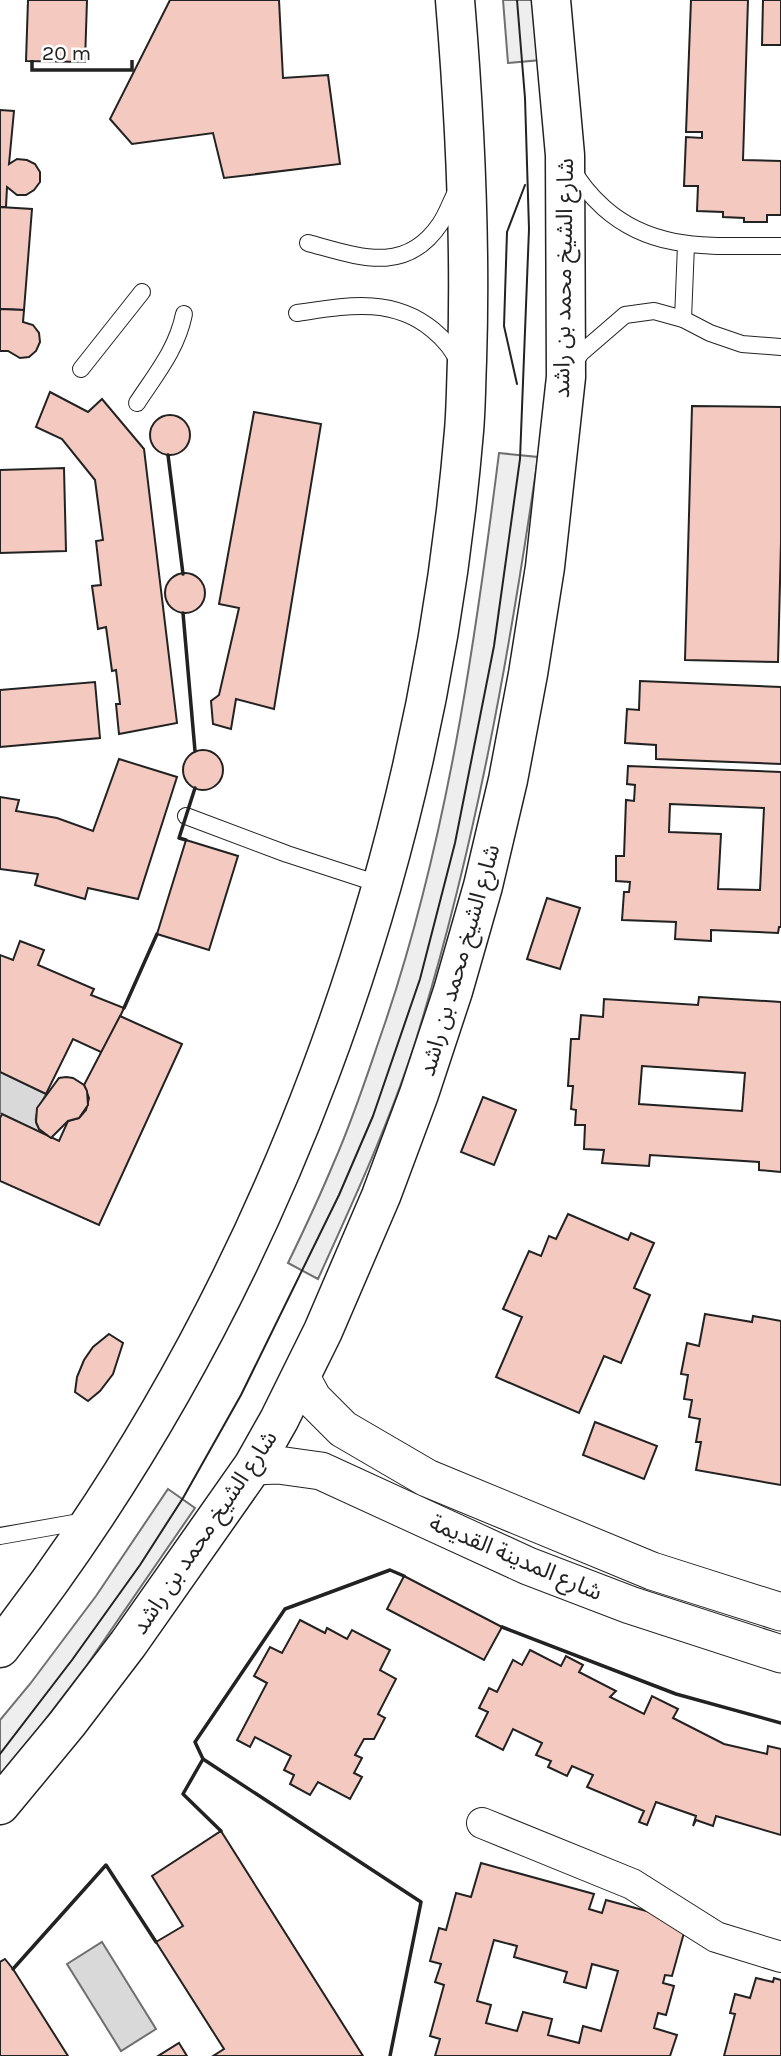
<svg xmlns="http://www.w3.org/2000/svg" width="781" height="2056" font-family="Karla,'Noto Sans Arabic',sans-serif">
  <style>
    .green { fill: #eee; stroke: #6f6f6f; stroke-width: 2 }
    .water { fill: #d9d9d9; stroke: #6f6f6f; stroke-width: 2 }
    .building { fill: #f3c9c0; stroke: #222; stroke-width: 2; fill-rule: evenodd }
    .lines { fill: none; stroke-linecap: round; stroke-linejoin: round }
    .service-casing { stroke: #222; stroke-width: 18 }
    .minor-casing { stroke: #222; stroke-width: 32 }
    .tertiary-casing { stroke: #222; stroke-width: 39 }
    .primary-casing { stroke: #222; stroke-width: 41 }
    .service { stroke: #fff; stroke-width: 16 }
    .minor { stroke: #fff; stroke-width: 30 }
    .tertiary { stroke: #fff; stroke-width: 37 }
    .primary { stroke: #fff; stroke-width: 38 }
    .tram { stroke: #222; stroke-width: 2 }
    .wall { stroke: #222; stroke-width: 3.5 }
    .labels { text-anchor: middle; stroke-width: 5; stroke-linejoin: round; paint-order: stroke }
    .street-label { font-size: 23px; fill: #222; stroke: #fff }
  </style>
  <rect width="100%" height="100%" fill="#fff"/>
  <g class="green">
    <path d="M503,0H535L541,60L508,63Z"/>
    <path d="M499,453L538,457C509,657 475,850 415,1043C389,1124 353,1202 318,1279L288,1263C304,1230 320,1196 334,1162C354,1117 369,1069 385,1023C447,840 475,644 499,453Z"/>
    <path d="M168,1489L195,1508L87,1665L0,1779V1720L30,1684L96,1596Z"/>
  </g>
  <g class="water">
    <path d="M0,1072L46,1094C37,1112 26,1124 51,1138L0,1113Z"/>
    <path d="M102,1942L156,2029L121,2051L67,1964Z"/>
  </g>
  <g class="building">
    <path d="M28,0H87L85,62L26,61Z"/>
    <path d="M170,0H279L283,78L328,75L340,164L224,178L213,133L132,144L110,119Z"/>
    <path d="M691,0H748L743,160L781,161V215H767V222H744V218L723,217V212L697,211L698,186H684L686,137L702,138V132H686Z"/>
    <path d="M763,0H781V45H762Z"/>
    <path d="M0,110L14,111L9,164L17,159L27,160L35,164L40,172V182L34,190L26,195H17L7,187L6,207H0Z"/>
    <path d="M0,207L32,209L24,310L0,309Z"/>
    <path d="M0,309L24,310L23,322L33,325L39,333L40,342L36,351L29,357L20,358L8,351H0Z"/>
    <path d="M50,392L88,412L102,399L144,449L177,723L119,734L116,704H120L116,670L112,671L106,627L98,629L92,586L101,585L96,541L103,540L95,480L62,439L36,427Z"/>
    <path d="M692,406L781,407V542L778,662L685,660Z"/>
    <path d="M254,412L321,424L274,709L236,699L231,729L213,724L211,701L219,695L239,608L219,604Z"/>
    <circle cx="170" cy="435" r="20"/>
    <path d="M64,468L66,551L0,553V470Z"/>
    <circle cx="185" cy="593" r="20"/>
    <path d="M640,681L781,687V764L656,759V745L625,743L627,709L639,710Z"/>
    <path d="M95,682L100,738L0,747V690Z"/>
    <circle cx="203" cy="770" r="20"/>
    <path d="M119,759L177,777L138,899L88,888L85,899L35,885L38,874L0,869V797L19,800L16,811L57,818L93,831Z"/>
    <path d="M628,766L781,772V927H779L778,933L711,930V941L675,939L676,922L622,920L624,892H629L630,882L616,881V856H624L626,800L634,801L635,785L627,784ZM670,804L764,808L760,890L718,889L721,834L669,832Z"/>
    <path d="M186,840L238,856L209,950L157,934Z"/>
    <path d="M547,898L580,908L560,969L527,959Z"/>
    <path d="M20,941L44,950L38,965L94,989L91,995L124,1008L103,1053L73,1039L46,1094L0,1072V955L13,960Z"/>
    <path d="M699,997L781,1002V1172L759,1170V1162L650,1155L649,1166L602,1163L604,1150L584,1149L585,1125H575L576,1110L571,1109L573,1086H568L571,1039H579L581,1015L603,1017L604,999L698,1005ZM642,1066L745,1073L742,1111L639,1104Z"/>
    <path d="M120,1016L182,1044L99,1225L0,1181V1118L2,1114L59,1141L68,1121L79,1118L86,1110L89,1098L84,1085Z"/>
    <path d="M66,1077L73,1078L84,1085L87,1091L88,1105L79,1118L68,1121L51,1138L39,1129L36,1122L37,1108L59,1078Z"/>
    <path d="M483,1097L516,1110L494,1165L461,1152Z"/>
    <path d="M568,1214L628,1240L631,1233L654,1243L634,1288L650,1295L621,1363L604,1356L579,1413L496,1377L522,1317L503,1309L529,1251L541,1256L549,1236L556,1239Z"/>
    <path d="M705,1314L752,1322L753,1316L781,1321V1485L696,1470L701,1442H696L700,1419L689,1417L692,1400L684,1399L688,1375L681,1374L687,1343L699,1346Z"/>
    <path d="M109,1334L123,1343L113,1374L100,1391L88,1401L75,1392L77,1377L84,1360L93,1347Z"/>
    <path d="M595,1422L657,1446L644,1479L583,1455Z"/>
    <path d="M404,1576L502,1627L484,1660L387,1609Z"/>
    <path d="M300,1620L325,1633L327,1628L347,1639L352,1630L390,1650L380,1670L396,1679L378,1714L385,1718L374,1739H364L355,1755L362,1758L354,1773L362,1777L350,1799L318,1782L310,1795L290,1784L294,1775L284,1770L291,1756L255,1737L250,1747L237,1740L267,1683L254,1676L270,1647L282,1653Z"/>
    <path d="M530,1650L561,1666L566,1656L583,1665L579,1672L616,1691L610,1697L644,1714L652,1696L678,1709L673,1718L724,1744L767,1754L768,1746L781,1749V1835L716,1816L713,1826L696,1820L693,1826L696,1816L656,1802L647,1825L639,1822L644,1811L587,1787L593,1775L572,1766L567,1776L548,1767L551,1761L536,1755L542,1743L513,1729L503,1750L476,1736L488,1712L479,1708L489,1688L497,1692L513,1660L522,1665Z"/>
    <path d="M221,1831L363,2056H213L224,2049L156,1942L183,1926L152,1876Z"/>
    <path d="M481,1863L594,1894L589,1909L602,1913L606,1900L687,1922L672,1976L665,1975L663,1983L674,1986L666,2015L658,2013L654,2028L677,2035L670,2056H435L440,2039L430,2036L444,1985L435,1982L441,1964L430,1961L439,1928L446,1930L456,1893L471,1897ZM494,1940L517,1946L514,1957L567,1972L564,1982L586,1988L592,1964L618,1971L601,2031L583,2026L579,2043L548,2035L552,2019L523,2012L517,2031L486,2023L491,2005L477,2001Z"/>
    <path d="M5,1959L13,1969L68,2056H0V1962Z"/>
    <path d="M756,1978L773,1982L774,1978L781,1980V2056H724L735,2014L730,2013L735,1994L750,1998Z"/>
    <path d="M179,2043L187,2056H158Z"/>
  </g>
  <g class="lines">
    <defs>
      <g id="service">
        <path d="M573,170C581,185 592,197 604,208C656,254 717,245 781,246"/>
        <path d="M308,243C357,256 405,276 440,224C447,214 451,201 457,190"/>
        <path d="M297,313C345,306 392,296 433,330C444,339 454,351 459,364"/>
        <path d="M683,319L686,245"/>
        <path d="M572,366L581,353L625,315L654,311L683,319L710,333L742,344L781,347"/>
        <path d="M81,369L142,292"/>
        <path d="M137,403C156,374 177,349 184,314"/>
        <path d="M186,816L287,854L382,885"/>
        <path d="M0,1536L85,1521"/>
      </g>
      <path id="minor" d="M482,1823L632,1884L716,1937L781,1957"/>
      <g id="tertiary">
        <path d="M301,1377L313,1399L343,1429L427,1478L652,1571L781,1612"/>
        <path d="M253,1466L278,1465L321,1471L528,1566L630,1605L781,1654"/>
      </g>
      <g id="primary">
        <path d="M0,1648C271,1300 427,870 464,431C466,408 466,384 467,361C471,240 465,120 455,0"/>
        <path d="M0,1805L67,1724L128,1644L253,1466L279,1420L323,1331L381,1196L419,1094L453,991L483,886L508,780L528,674L545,567L566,377L565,155L551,0"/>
      </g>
    </defs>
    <use href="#service" class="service-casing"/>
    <use href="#minor" class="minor-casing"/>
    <use href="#tertiary" class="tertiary-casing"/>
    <use href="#primary" class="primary-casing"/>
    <use href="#service" class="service"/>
    <use href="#minor" class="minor"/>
    <use href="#tertiary" class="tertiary"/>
    <use href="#primary" class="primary"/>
    <g class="tram">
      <path d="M517,384L504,326L507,232L525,185"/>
      <path d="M0,1754L72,1660L140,1565L183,1498L241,1395L339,1195L373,1116L420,979L455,843L494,646L520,459L529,229L525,98L517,0"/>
    </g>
    <g class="wall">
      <path d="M168,455L183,574"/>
      <path d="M183,613L195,751"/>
      <path d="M186,840L179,838L195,788"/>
      <path d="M124,1008L157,934"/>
      <path d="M502,1627L676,1694L781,1723"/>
      <path d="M203,1759L183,1794L221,1831"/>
      <path d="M13,1969L106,1865L156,1942"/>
      <path d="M390,2056L421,1902L203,1759L195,1742L285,1609L390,1570L404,1576"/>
    </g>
  </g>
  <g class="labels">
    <g class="street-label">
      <text transform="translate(563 278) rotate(-89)" y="8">شارع الشيخ محمد بن راشد</text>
      <text transform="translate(459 960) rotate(-74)" y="8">شارع الشيخ محمد بن راشد</text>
      <text transform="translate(204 1532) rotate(-56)" y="8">شارع الشيخ محمد بن راشد</text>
      <text transform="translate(516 1557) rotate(23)" y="8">شارع المدينة القديمة</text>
    </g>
  </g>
  <path d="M32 60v10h100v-10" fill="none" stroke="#222222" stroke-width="3.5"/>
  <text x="42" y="60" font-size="21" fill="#222222" stroke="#ffffff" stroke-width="5" paint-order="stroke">20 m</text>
</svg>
